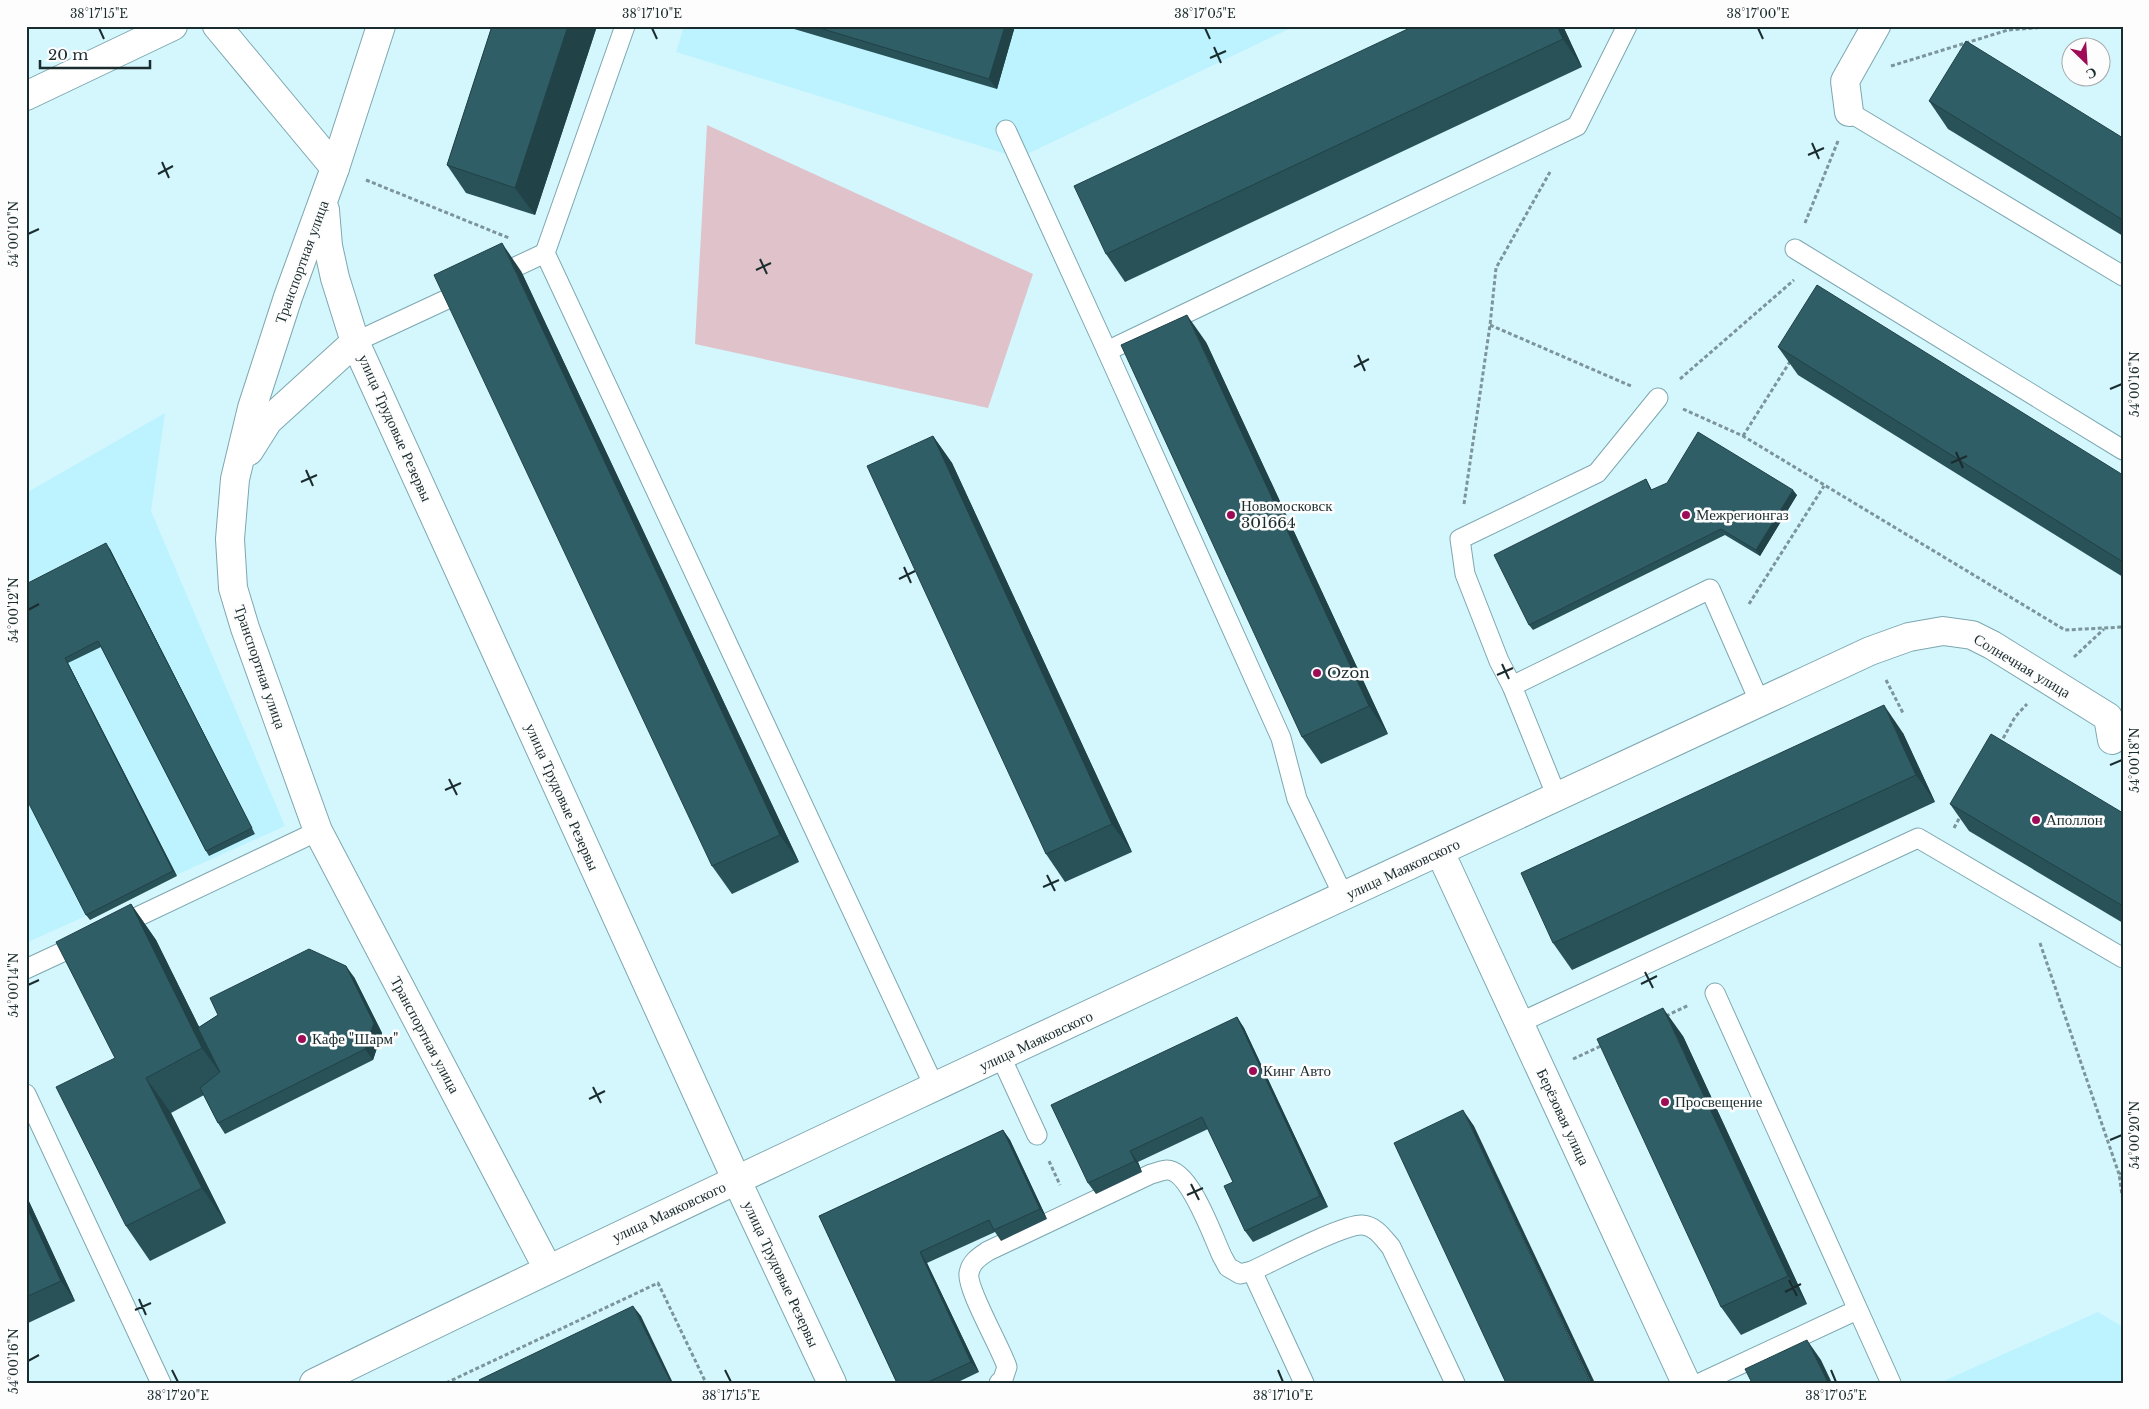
<svg xmlns="http://www.w3.org/2000/svg" width="2149" height="1409" font-family="'Libre Baskerville',serif">
  <style>
    .built { fill: #bdf3fe }
    .green { fill: #dfc2ca }
    .lines { fill: none; stroke-linecap: round; stroke-linejoin: round }
    .service-casing { stroke: #7da7af; stroke-width: 21 }
    .minor-casing { stroke: #7da7af; stroke-width: 30 }
    .path { stroke: #7b959a; stroke-width: 3; stroke-dasharray: 4 2.5; stroke-linecap: butt }
    .service { stroke: #fff; stroke-width: 19 }
    .minor { stroke: #fff; stroke-width: 28 }
    .wall { fill: #285158 }
    .shaded-wall { fill: #214247 }
    .building { fill: #2f5e66; stroke: #214247 }
    .ticks { fill: none; stroke: #1b2c2f; stroke-width: 2 }
    .poi-dot { fill: #9e0c58; stroke: #fdfdfd; stroke-width: 2 }
    .labels { text-anchor: middle; stroke-width: 5; stroke-linejoin: round; paint-order: stroke }
    .street-label { font-size: 15px; fill: #1b2c2f; stroke: #fdfdfd }
    .poi-label { font-size: 15px; fill: #1b2c2f; stroke: #fdfdfd; text-anchor: start }
    .neatline { fill: none; stroke: #1b2c2f; stroke-width: 2 }
    .ticks-label { font-size: 12px; text-anchor: middle; fill: #1b2c2f }
  </style>
  <rect width="100%" height="100%" fill="#d4f7fe"/>
  <g class="built">
    <path d="M684,26H1295L1019,158L676,52Z"/>
    <path d="M165,413L151,511L285,826L26,943V493Z"/>
    <path d="M2098,1312L2123,1327V1383H1939Z"/>
  </g>
  <path class="green" d="M707,125L1033,274L988,408L695,344Z"/>
  <g class="lines">
    <defs>
      <g id="service">
        <path d="M625,26L545,253L935,1088"/>
        <path d="M1849,112L2123,276"/>
        <path d="M1006,130L1107,351"/>
        <path d="M1795,249L2123,450"/>
        <path d="M494,277L545,253"/>
        <path d="M355,342L469,289"/>
        <path d="M1512,686L1710,589L1760,703"/>
        <path d="M1557,797L1512,686L1499,661L1465,574L1460,539L1597,473L1658,398"/>
        <path d="M1344,897L1297,799L1281,738L1107,351L1577,126L1627,26"/>
        <path d="M116,927L318,831"/>
        <path d="M26,969L84,942"/>
        <path d="M1715,993L1891,1383"/>
        <path d="M1519,1023L1918,838L2123,958"/>
        <path d="M1001,1057L1037,1135"/>
        <path d="M26,1094L161,1383"/>
        <path d="M1252,1271L1304,1383"/>
        <path d="M999,1383L1003,1379L1007,1367C1001,1348 966,1288 969,1273C971,1262 979,1257 988,1251L1151,1174C1156,1173 1162,1170 1167,1170C1190,1170 1213,1237 1222,1256L1228,1267L1240,1274L1252,1271C1272,1262 1343,1224 1362,1225C1376,1226 1383,1238 1391,1247L1455,1383"/>
        <path d="M1700,1383L1857,1310"/>
      </g>
      <g id="minor">
        <path d="M217,26L335,168"/>
        <path d="M381,26L335,168L288,297L252,408L235,479L230,539L233,588L245,628L318,831L548,1269"/>
        <path d="M26,96L173,26"/>
        <path d="M1849,112L1845,81L1876,26"/>
        <path d="M325,210L328,246L335,278L355,342L737,1181L832,1383"/>
        <path d="M249,451L268,421L355,342"/>
        <path d="M1440,852L1686,1383"/>
        <path d="M314,1383C829,1132 1351,893 1870,651L1909,637L1943,631L1972,635L1992,645L2108,717L2112,740"/>
      </g>
    </defs>
    <use href="#service" class="service-casing"/>
    <use href="#minor" class="minor-casing"/>
    <g class="path">
      <path d="M1891,66L2008,30L2059,26"/>
      <path d="M366,180L509,238"/>
      <path d="M1805,223L1838,141"/>
      <path d="M1490,325L1631,386"/>
      <path d="M1680,379L1794,280"/>
      <path d="M1683,409L1743,436L2065,630L2123,627"/>
      <path d="M1743,436L1791,360"/>
      <path d="M1464,504L1490,325L1496,268L1550,172"/>
      <path d="M1749,604L1824,486"/>
      <path d="M2074,657L2104,629"/>
      <path d="M1886,680L1903,713"/>
      <path d="M2000,744L2015,717L2027,704"/>
      <path d="M1954,828L1961,815"/>
      <path d="M2040,943L2119,1174"/>
      <path d="M1666,1016L1689,1005"/>
      <path d="M1573,1059L1603,1045"/>
      <path d="M1049,1161L1060,1185"/>
      <path d="M2123,1173L2119,1174L2123,1201"/>
      <path d="M446,1383L658,1283L706,1383"/>
    </g>
    <use href="#service" class="service"/>
    <use href="#minor" class="minor"/>
  </g>
  <g class="wall">
    <path d="M492,26H597L535,215L466,193L447,165Z"/>
    <path d="M784,26H1015L997,89Z"/>
    <path d="M1563,26L1582,67L1125,282L1106,254Z"/>
    <path d="M1929,101L2123,138V236L1948,129Z"/>
    <path d="M521,271L799,862L732,894L712,866Z"/>
    <path d="M1206,342L1388,734L1321,764L1302,737Z"/>
    <path d="M1778,347L2123,475V577L1798,375Z"/>
    <path d="M933,436L952,463L1132,852L1065,882L1046,854Z"/>
    <path d="M1646,479L1652,490L1797,495L1760,556L1725,535L1533,630L1529,625Z"/>
    <path d="M110,549L255,834L209,856L206,851L101,647L68,663L177,876L90,920L86,915L26,584Z"/>
    <path d="M1903,733L1935,802L1572,970L1553,943Z"/>
    <path d="M1950,804L2123,813V923L1969,831Z"/>
    <path d="M131,904L156,940L199,1027L218,1015L354,977L382,1033L373,1060L225,1134L218,1123L204,1095L171,1113L226,1223L150,1261L126,1226L115,1058Z"/>
    <path d="M1237,1017L1244,1028L1328,1207L1253,1242L1245,1231L1233,1182L1208,1129L1138,1162L1142,1172L1096,1194L1088,1183Z"/>
    <path d="M1683,1036L1807,1304L1741,1335L1721,1307Z"/>
    <path d="M1003,1130L1010,1140L1047,1219L1001,1241L995,1232L927,1263L979,1372L956,1383H897L819,1216Z"/>
    <path d="M26,1195L75,1301L26,1324Z"/>
  </g>
  <g class="shaded-wall">
    <path d="M568,26H597L535,215L515,188Z"/>
    <path d="M1005,26H1015L997,89L989,79Z"/>
    <path d="M1557,26H1563L1582,67L1563,39Z"/>
    <path d="M502,243L521,271L799,862L780,835Z"/>
    <path d="M1187,315L1206,342L1388,734L1369,706Z"/>
    <path d="M933,436L952,463L1132,852L1112,824Z"/>
    <path d="M1793,490L1797,495L1760,556L1756,550Z"/>
    <path d="M106,543L110,549L255,834L252,828Z"/>
    <path d="M65,658L68,663L177,876L173,871Z"/>
    <path d="M1884,705L1903,733L1935,802L1916,775Z"/>
    <path d="M131,904L156,940L227,1083L202,1048Z"/>
    <path d="M346,966L354,977L382,1033L373,1060L365,1049Z"/>
    <path d="M1663,1008L1683,1036L1807,1304L1788,1276Z"/>
    <path d="M1237,1017L1244,1028L1328,1207L1320,1196Z"/>
    <path d="M146,1078L171,1113L226,1223L202,1188Z"/>
    <path d="M1463,1110L1474,1126L1595,1383H1591Z"/>
    <path d="M1003,1130L1010,1140L1047,1219L1040,1209Z"/>
    <path d="M1130,1151L1138,1162L1142,1172L1135,1161Z"/>
    <path d="M26,1195L75,1301L61,1281L26,1205Z"/>
    <path d="M920,1252L927,1263L979,1372L971,1362Z"/>
    <path d="M633,1306L641,1316L673,1383H671Z"/>
    <path d="M1807,1340L1821,1360L1832,1383H1828Z"/>
  </g>
  <g class="building">
    <path d="M492,26H568L515,188L447,165Z"/>
    <path d="M813,26H1005L989,79Z"/>
    <path d="M1414,26H1557L1563,39L1106,254L1074,186Z"/>
    <path d="M1966,41L2123,138V220L1929,101Z"/>
    <path d="M502,243L780,835L712,866L434,275Z"/>
    <path d="M1817,285L2123,475V562L1778,347Z"/>
    <path d="M1187,315L1369,706L1302,737L1121,345Z"/>
    <path d="M1698,432L1793,490L1756,550L1721,529L1529,625L1494,555L1646,479L1651,490L1667,483Z"/>
    <path d="M933,436L1112,824L1046,854L867,466Z"/>
    <path d="M106,543L252,828L206,851L98,641L65,658L173,871L86,915L26,798V584Z"/>
    <path d="M1884,705L1916,775L1553,943L1521,873Z"/>
    <path d="M1991,734L2123,813V906L1950,804Z"/>
    <path d="M131,904L202,1048L146,1078L202,1188L126,1226L56,1087L115,1058L56,942Z"/>
    <path d="M309,949L346,966L374,1023L365,1049L218,1123L200,1088L220,1072L198,1028L218,1015L210,998Z"/>
    <path d="M1663,1008L1788,1276L1721,1307L1597,1039Z"/>
    <path d="M1237,1017L1320,1196L1245,1231L1224,1186L1233,1182L1202,1117L1130,1151L1135,1161L1088,1183L1051,1105Z"/>
    <path d="M1463,1110L1590,1382L1588,1383H1506L1394,1143Z"/>
    <path d="M1003,1130L1040,1209L994,1230L989,1220L920,1252L971,1362L926,1383H897L819,1216Z"/>
    <path d="M26,1205L61,1281L26,1297Z"/>
    <path d="M633,1306L671,1383H481L479,1380Z"/>
    <path d="M1807,1340L1828,1383H1752L1745,1369Z"/>
  </g>
  <path class="ticks" d="M99,28L104,39M652,28L657,39M1205,28L1210,39M1758,28L1763,39M1214,47L1221,63M1210,58L1226,51M1812,143L1819,159M1808,155L1824,148M162,162L169,178M158,174L173,166M28,234L39,229M760,259L767,274M756,270L771,263M1358,355L1365,371M1354,367L1369,359M2110,389L2122,384M1956,452L1963,468M1951,463L1967,456M306,470L313,486M301,482L317,475M904,567L911,583M899,579L915,571M28,610L39,604M1502,664L1509,679M1497,675L1513,668M2110,765L2122,760M449,779L457,795M445,790L461,783M1047,875L1055,891M1043,887L1059,880M1645,972L1653,988M1641,984L1657,976M28,985L39,980M593,1087L601,1103M589,1099L605,1091M2110,1140L2122,1135M1191,1184L1199,1200M1187,1195L1203,1188M1789,1280L1797,1296M1785,1292L1801,1284M139,1299L146,1315M135,1310L151,1303M28,1361L39,1355M172,1370L178,1382M725,1370L731,1382M1278,1370L1283,1382M1831,1370L1836,1382"/>
  <g class="poi-dot">
    <circle cx="1231" cy="515" r="5"/>
    <circle cx="1686" cy="515" r="5"/>
    <circle cx="1317" cy="673" r="5"/>
    <circle cx="2036" cy="820" r="5"/>
    <circle cx="302" cy="1039" r="5"/>
    <circle cx="1253" cy="1071" r="5"/>
    <circle cx="1665" cy="1102" r="5"/>
  </g>
  <g class="labels">
    <g class="street-label">
      <text transform="translate(302 262) rotate(-70)" y="5">Транспортная улица</text>
      <text transform="translate(395 428) rotate(66)" y="5">улица Трудовые Резервы</text>
      <text transform="translate(2022 666) rotate(31)" y="5">Солнечная улица</text>
      <text transform="translate(260 667) rotate(71)" y="5">Транспортная улица</text>
      <text transform="translate(562 797) rotate(66)" y="5">улица Трудовые Резервы</text>
      <text transform="translate(1403 869) rotate(-25)" y="5">улица Маяковского</text>
      <text transform="translate(425 1035) rotate(62)" y="5">Транспортная улица</text>
      <text transform="translate(1036 1041) rotate(-25)" y="5">улица Маяковского</text>
      <text transform="translate(1563 1117) rotate(65)" y="5">Берёзовая улица</text>
      <text transform="translate(669 1212) rotate(-25)" y="5">улица Маяковского</text>
      <text transform="translate(781 1274) rotate(65)" y="5">улица Трудовые Резервы</text>
    </g>
    <g class="poi-label">
      <text x="1241" y="511">Новомосковск<tspan x="1241" dy="17">301664</tspan></text>
      <text x="1696" y="520">Межрегионгаз</text>
      <text x="1327" y="678">Ozon</text>
      <text x="2046" y="825">Аполлон</text>
      <text x="312" y="1044">Кафе "Шарм"</text>
      <text x="1263" y="1076">Кинг Авто</text>
      <text x="1675" y="1107">Просвещение</text>
    </g>
  </g>
  <rect width="2149" height="1409" fill="none" stroke="#fdfdfd" stroke-width="55"/>
  <g transform="translate(2086 62) rotate(155)"><circle r="24" fill="#fdfdfd" stroke="#a3a9ab"/>
  <path d="M0-4L9 19L0 12L-9 19Z" fill="#9e0c58"/>
  <text y="-8" font-size="14" font-weight="bold" text-anchor="middle" fill="#1b2c2f">С</text>
  </g>
  <path d="M40 60v8h110v-8" fill="none" stroke="#1b2c2f" stroke-width="2.5"/>
  <text x="48" y="60" font-size="15" fill="#1b2c2f" stroke="#fdfdfd" stroke-width="4" paint-order="stroke">20 m</text>
  <rect x="28" y="28" width="2094" height="1354" class="neatline"/>
  <g class="ticks-label">
    <text x="99" y="18">38°17'15"E</text>
    <text x="652" y="18">38°17'10"E</text>
    <text x="1205" y="18">38°17'05"E</text>
    <text x="1758" y="18">38°17'00"E</text>
    <text transform="translate(14 234) rotate(-90)" y="4">54°00'10"N</text>
    <text transform="translate(2135 384) rotate(-90)" y="4">54°00'16"N</text>
    <text transform="translate(14 610) rotate(-90)" y="4">54°00'12"N</text>
    <text transform="translate(2135 760) rotate(-90)" y="4">54°00'18"N</text>
    <text transform="translate(14 985) rotate(-90)" y="4">54°00'14"N</text>
    <text transform="translate(2135 1135) rotate(-90)" y="4">54°00'20"N</text>
    <text transform="translate(14 1361) rotate(-90)" y="4">54°00'16"N</text>
    <text x="178" y="1400">38°17'20"E</text>
    <text x="731" y="1400">38°17'15"E</text>
    <text x="1283" y="1400">38°17'10"E</text>
    <text x="1836" y="1400">38°17'05"E</text>
  </g>
</svg>
